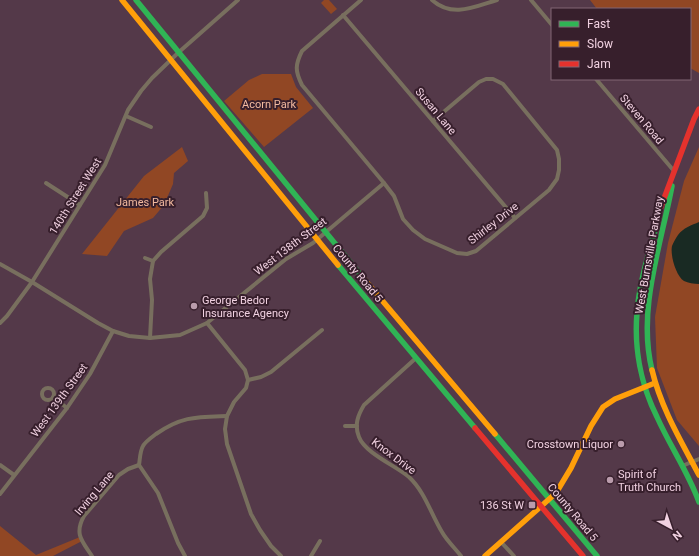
<svg xmlns="http://www.w3.org/2000/svg" width="699" height="556" font-family="Roboto,sans-serif">
  <style>
    .green { fill: #914724 }
    .water { fill: #192a23 }
    .lines { fill: none; stroke-linecap: round; stroke-linejoin: round }
    .street { stroke: #786f5e; stroke-width: 4 }
    .fast { stroke: #30b455; stroke-width: 5.5 }
    .slow { stroke: #ff9f0a; stroke-width: 5.5 }
    .jam { stroke: #e5322d; stroke-width: 5.5 }
    .poi-dot { fill: #ba9cac; stroke: #371f2c; stroke-width: 1.5 }
    .labels { text-anchor: middle; stroke-width: 4; stroke-linejoin: round; paint-order: stroke }
    .park-label { font-size: 11px; fill: #f3ba9f; stroke: #371f2c }
    .street-label { font-size: 11px; fill: #f1d1e1; stroke: #371f2c }
    .poi-label { font-size: 11px; fill: #f1d1e1; stroke: #371f2c; text-anchor: start }
  </style>
  <rect width="100%" height="100%" fill="#543949"/>
  <g class="green">
    <path d="M324,0H329L337,9L331,14L321,3Z"/>
    <path d="M590,0H699V73L690,68V9H597Z"/>
    <path d="M262,74H291L296,87L313,108L264,147L224,101L249,80Z"/>
    <path d="M182,147L188,161L174,173L173,184L164,205L153,218L124,231L107,256L82,254L144,176Z"/>
    <path d="M699,147V446L677,420L657,368L655,317L668,243L684,181Z"/>
    <path d="M0,526L36,555L80,537L82,541L53,556H0Z"/>
  </g>
  <path class="water" d="M699,222V284C694,284 688,283 684,281C676,276 670,255 672,246C673,243 676,238 678,235C683,228 692,225 699,222Z"/>
  <g class="lines">
    <g class="street">
      <path d="M361,0L302,51C295,65 295,71 302,85L384,183L394,196L403,219L413,230L425,239L457,253L467,254L476,251L549,190L557,179L559,170V159L557,150L503,84L493,79H486L479,82L433,121"/>
      <path d="M432,0C452,18 474,7 497,0"/>
      <path d="M531,0L552,25"/>
      <path d="M343,15L515,218"/>
      <path d="M596,79L674,171"/>
      <path d="M126,116L151,127"/>
      <path d="M46,183L80,205"/>
      <path d="M145,258L153,261"/>
      <path d="M0,264L32,282L98,323L113,331L129,336L150,338L180,335L207,323L286,259L313,243L384,183"/>
      <path d="M0,323L7,316L32,282L105,165L128,110L141,91L152,78L179,52L238,0"/>
      <path d="M207,323L245,370L248,380"/>
      <path d="M150,338L152,300L150,279L153,261L161,252L203,216L207,208L206,193"/>
      <path d="M416,358L364,405C358,415 354,425 359,437C365,453 396,466 409,477C425,492 431,514 442,532C447,541 455,548 461,556"/>
      <circle cx="48" cy="394" r="6"/>
      <path d="M53,397L67,408"/>
      <path d="M345,426H357"/>
      <path d="M0,465L14,475"/>
      <path d="M139,465L158,493L178,543L185,556"/>
      <path d="M682,466L699,459"/>
      <path d="M0,494L67,408L90,374L113,331"/>
      <path d="M501,542L514,556"/>
      <path d="M92,556C82,541 74,534 84,516L119,475L128,469L139,465C140,459 140,451 143,446C145,442 152,437 156,434C182,416 197,417 227,416"/>
      <path d="M281,556L271,546L260,530L251,514L227,444L225,429L227,416L234,402L246,388L248,380L261,377L271,372L322,330"/>
      <path d="M311,556L320,541"/>
    </g>
    <g class="fast">
      <path d="M136,0L364,279"/>
      <path d="M657,223C649,253 639,283 637,313C634,348 641,385 657,417C670,446 688,472 699,502"/>
      <path d="M338,265L475,428"/>
      <path d="M652,370C637,310 661,245 672,186"/>
      <path d="M495,434L597,556"/>
    </g>
    <g class="slow">
      <path d="M122,0L338,265"/>
      <path d="M364,279L495,434"/>
      <path d="M652,370C661,408 681,441 699,475"/>
      <path d="M485,556L556,493L571,468L591,426L603,407L615,399L655,383"/>
    </g>
    <g class="jam">
      <path d="M657,223L660,209L694,119L699,109"/>
      <path d="M475,428L583,556"/>
    </g>
  </g>
  <g class="poi-dot">
    <circle cx="194" cy="306" r="4"/>
    <circle cx="621" cy="444" r="4"/>
    <circle cx="610" cy="480" r="4"/>
    <rect x="528" y="501" width="8" height="8" rx="2"/>
  </g>
  <g class="labels">
    <g class="park-label">
      <text x="269" y="108">Acorn Park</text>
      <text x="145" y="206">James Park</text>
    </g>
    <g class="street-label">
      <text transform="translate(436 111) rotate(50)" y="4">Susan Lane</text>
      <text transform="translate(642 119) rotate(50)" y="4">Steven Road</text>
      <text transform="translate(75 196) rotate(-58)" y="4">140th Street West</text>
      <text transform="translate(493 223) rotate(-38)" y="4">Shirley Drive</text>
      <text transform="translate(290 246) rotate(-37)" y="4">West 138th Street</text>
      <text transform="translate(649 255) rotate(-80)" y="4">West Burnsville Parkway</text>
      <text transform="translate(358 273) rotate(50)" y="4">County Road 5</text>
      <text transform="translate(59 400) rotate(-54)" y="4">West 139th Street</text>
      <text transform="translate(394 456) rotate(37)" y="4">Knox Drive</text>
      <text transform="translate(94 493) rotate(-50)" y="4">Irving Lane</text>
      <text transform="translate(573 512) rotate(50)" y="4">County Road 5</text>
    </g>
    <g class="poi-label">
      <text x="202" y="304">George Bedor<tspan x="202" dy="13">Insurance Agency</tspan></text>
      <text x="613" y="448" text-anchor="end">Crosstown Liquor</text>
      <text x="618" y="478">Spirit of<tspan x="618" dy="13">Truth Church</tspan></text>
      <text x="524" y="509" text-anchor="end">136 St W</text>
    </g>
  </g>
  <rect x="551" y="8" width="140" height="72" fill="#371f2c" stroke="#816674"/>
  <rect x="559" y="21" width="20" height="6" fill="#30b455" stroke="#816674"/>
  <text x="587" y="28" font-size="12" fill="#f1d1e1">Fast</text>
  <rect x="559" y="41" width="20" height="6" fill="#ff9f0a" stroke="#816674"/>
  <text x="587" y="48" font-size="12" fill="#f1d1e1">Slow</text>
  <rect x="559" y="61" width="20" height="6" fill="#e5322d" stroke="#816674"/>
  <text x="587" y="68" font-size="12" fill="#f1d1e1">Jam</text>
  <g transform="translate(671 528) rotate(140)" stroke="#371f2c" stroke-width="3" paint-order="stroke">
  <path d="M0-3L7 15L0 10L-7 15Z" fill="#f1d1e1"/>
  <text y="-6" font-size="11" font-weight="bold" text-anchor="middle" fill="#f1d1e1">N</text>
  </g>
</svg>
